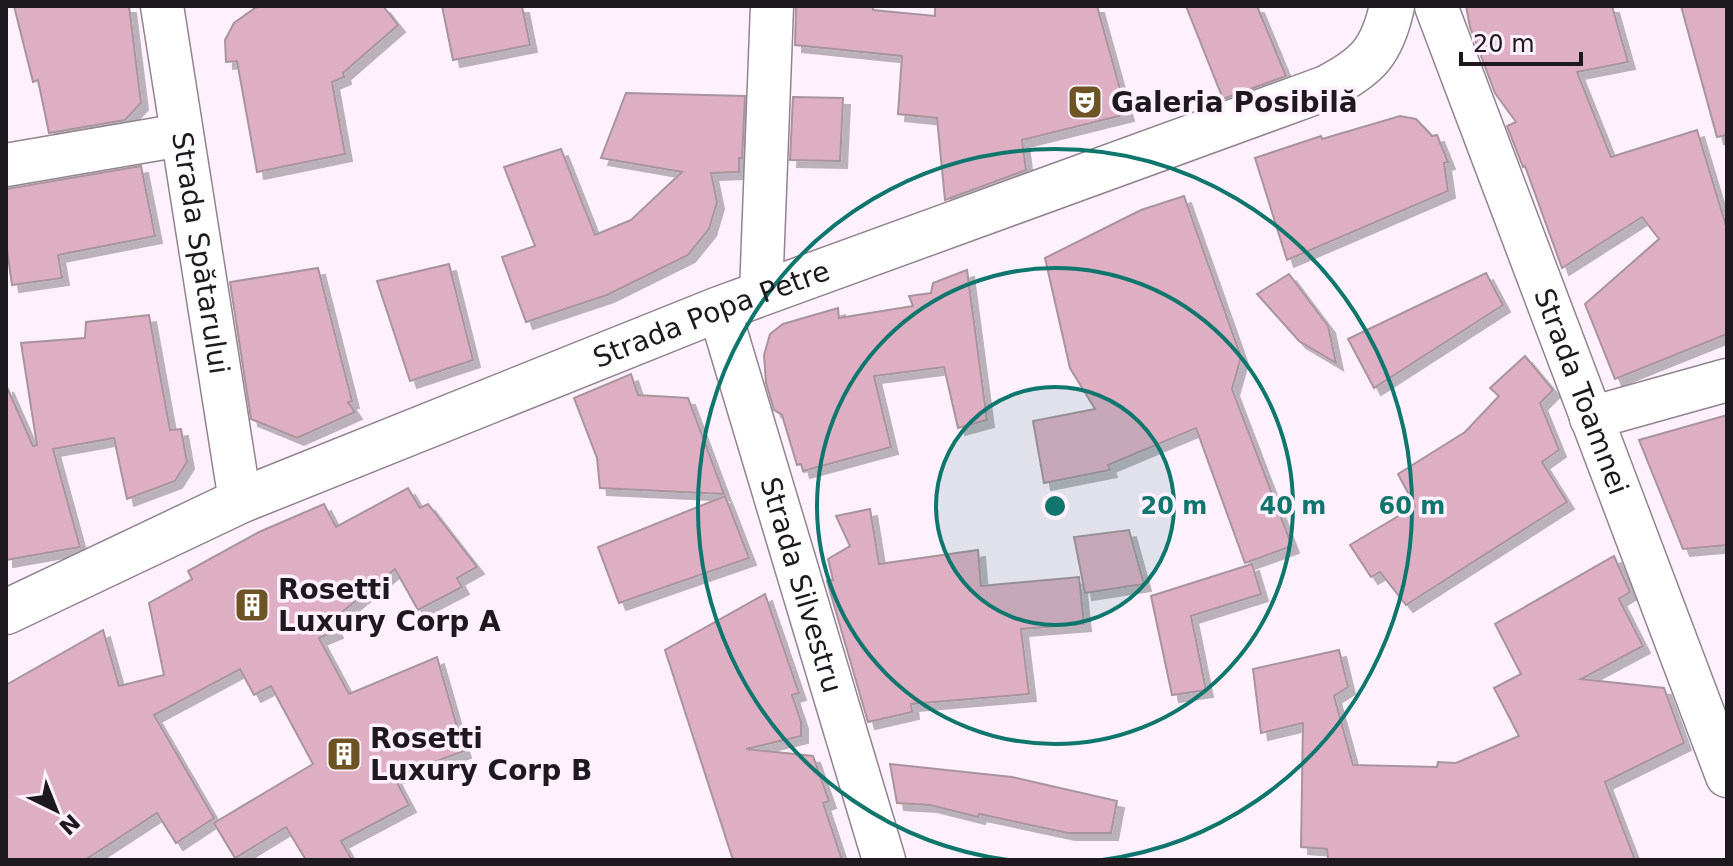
<svg xmlns="http://www.w3.org/2000/svg" width="1733" height="866" font-family="'DejaVu Sans',sans-serif">
  <style>
    .building { fill: #deafc3; stroke: #a8949c; stroke-width: 2; filter: url(#shadow) }
    .lines { fill: none; stroke-linecap: round; stroke-linejoin: round }
    .minor-casing { stroke: #928390; stroke-width: 45 }
    .tertiary-casing { stroke: #928390; stroke-width: 47 }
    .minor { stroke: #fff; stroke-width: 42 }
    .tertiary { stroke: #fff; stroke-width: 44 }
    .ring { fill: none; stroke: #0f766e; stroke-width: 4 }
    .labels { text-anchor: middle; stroke-width: 7; stroke-linejoin: round; paint-order: stroke }
    .poi-label { font-size: 28px; font-weight: bold; fill: #1e191e; stroke: #fef1fd; text-anchor: start }
    .street-label { font-size: 28px; fill: #1e191e; stroke: #fef1fd }
    .centre { fill: #0f766e; stroke: #fef1fd; stroke-width: 4 }
    .ring-label { font-size: 24px; text-anchor: middle; font-weight: bold; fill: #0f766e; stroke: #fef1fd; stroke-width: 7; stroke-linejoin: round; paint-order: stroke }
  </style>
  <defs>
    <filter id="shadow"><feDropShadow dx="7" dy="7" stdDeviation="0" flood-color="#0004"/></filter>
  </defs>
  <rect width="100%" height="100%" fill="#fef1fd"/>
  <g class="building">
    <path d="M14,6H129L141,103L125,120L49,133L38,80L33,82Z"/>
    <path d="M264,6H383L398,25L343,73L344,77L332,82L345,154L257,172L237,61L226,62L225,40L234,23L255,8Z"/>
    <path d="M442,6H522L530,45L453,60Z"/>
    <path d="M796,6H873V10L935,16V6H1097L1127,114L1022,140L1026,170L945,200L937,118L898,114L902,56L795,45Z"/>
    <path d="M1186,6H1257L1286,76L1223,99Z"/>
    <path d="M1466,6H1612L1628,62L1577,72L1611,157L1697,130L1727,229V334L1615,379L1585,304L1659,239L1642,217L1562,268L1525,166L1523,167L1507,126L1516,122L1495,93L1470,27Z"/>
    <path d="M1681,6H1727V135L1717,137Z"/>
    <path d="M626,93L745,96L742,158H739V172L711,173L717,202L709,229L688,255L607,295L526,322L502,257L535,246L504,167L561,149L595,235L631,220L682,172L601,158Z"/>
    <path d="M793,97L843,98L840,161L790,160Z"/>
    <path d="M1400,116L1416,119L1432,136L1437,135L1448,162L1444,163L1448,191L1287,260L1255,158L1321,136L1322,139Z"/>
    <path d="M141,166L155,236L58,255L62,278L12,285L6,242V189Z"/>
    <path d="M1184,196L1241,357L1232,389L1292,546L1245,563L1196,428L1108,465L1110,470L1044,483L1033,421L1095,409L1070,368L1045,258L1141,210Z"/>
    <path d="M449,264L473,360L410,381L377,281Z"/>
    <path d="M318,268L352,401L348,402L355,412L297,438L251,419L230,282Z"/>
    <path d="M967,270L987,420L958,428L944,367L874,376L891,447L803,471L801,464L797,465L782,415L774,410L766,383L764,355L770,334L783,324L838,308L839,318L913,306L909,296L931,293L933,283Z"/>
    <path d="M1486,273L1503,305L1374,388L1348,339Z"/>
    <path d="M1289,274L1328,326L1336,363L1299,341L1257,294Z"/>
    <path d="M149,315L170,430L181,429L187,462L175,481L127,499L114,438L53,449L80,547L6,560V385L33,446L37,445L21,343L85,338L86,322Z"/>
    <path d="M1525,356L1553,390L1540,403L1559,450L1542,462L1567,502L1406,605L1380,572L1371,577L1350,545L1415,506L1398,474L1465,432L1499,396L1490,388Z"/>
    <path d="M631,374L638,395L688,398L724,494L600,488L597,458L574,398Z"/>
    <path d="M1727,415V545L1683,549L1639,440Z"/>
    <path d="M408,488L420,508L428,504L477,567L457,578L462,587L418,610L395,569L331,621L336,631L319,638L349,694L437,657L464,751L394,777L409,805L341,841L352,860H306L286,827L235,858L214,823L313,764L271,686L254,695L240,669L154,715L214,818L176,843L157,813L85,860H6V685L103,630L119,686L164,675L149,603L192,579L188,571L259,532L324,504L336,527Z"/>
    <path d="M725,496L749,558L619,603L598,547Z"/>
    <path d="M870,509L879,564L978,550L981,586L1079,577L1084,624L1021,629L1029,694L911,704L912,712L868,722L827,581L833,580L828,559L850,546L836,516Z"/>
    <path d="M1129,530L1144,584L1085,593L1074,537Z"/>
    <path d="M1614,556L1630,592L1619,599L1643,646L1581,679L1664,688L1684,743L1605,782L1635,860H1328L1327,849L1301,847L1303,723L1261,733L1253,669L1339,650L1348,687L1334,696L1353,765L1437,767L1438,762L1456,763L1519,736L1494,688L1521,674L1495,624Z"/>
    <path d="M1252,564L1261,594L1191,616L1206,690L1172,695L1151,596Z"/>
    <path d="M765,594L799,693L792,695L801,722V736L746,749L813,756L829,801L823,803L842,860H733L665,650Z"/>
    <path d="M890,764L1012,777L1117,801L1111,833H1068L979,814L978,817L930,805L897,803Z"/>
  </g>
  <g class="lines">
    <defs>
      <g id="minor">
        <path id="s1" d="M162,6L240,501"/>
        <path id="s2" d="M1436,6L1727,776"/>
        <path d="M6,165L181,135"/>
        <path d="M761,293L772,6"/>
        <path id="s3" d="M719,309L884,860"/>
        <path d="M1591,418L1727,380"/>
      </g>
      <g id="tertiary">
        <path id="s4" d="M6,612L240,501L719,309L1326,88C1367,67 1382,52 1392,6"/>
      </g>
    </defs>
    <use href="#minor" class="minor-casing"/>
    <use href="#tertiary" class="tertiary-casing"/>
    <use href="#minor" class="minor"/>
    <use href="#tertiary" class="tertiary"/>
  </g>
  <circle cx="1055" cy="506" r="119" fill="#0f766e" fill-opacity=".12"/>
  <g class="ring">
    <circle cx="1055" cy="506" r="119"/>
    <circle cx="1055" cy="506" r="238"/>
    <path d="M1008 860A357 357 0 1 1 1102 860"/>
  </g>
  <defs>
    <symbol id="theatre-square" viewBox="-11 -11 22 22"><rect x="-9" y="-9" width="18" height="18" rx="4" fill="#6e5325" stroke="#fef1fd"/><path d="M-5-5.5Q0-4 5-5.5V0Q5 5 0 6Q-5 5-5 0ZM-3.3-2.5H-1v1.5H-3.3ZM1-2.5H3.3v1.5H1ZM-2.8 1Q0 5.5 2.8 1Z" fill="#fff"/></symbol>
    <symbol id="building-square" viewBox="-11 -11 22 22"><rect x="-9" y="-9" width="18" height="18" rx="4" fill="#6e5325" stroke="#fef1fd"/><path d="M-4-6H4V6H1V3H-1V6H-4ZM-2.5-4.3h1.7v1.8h-1.7ZM.8-4.3h1.7v1.8H.8ZM-2.5-1h1.7V.8h-1.7ZM.8-1h1.7V.8H.8Z" fill="#fff"/></symbol>
  </defs>
  <g fill-rule="evenodd">
    <use href="#theatre-square" x="1065" y="82" width="40" height="40"/>
    <use href="#building-square" x="232" y="585" width="40" height="40"/>
    <use href="#building-square" x="324" y="734" width="40" height="40"/>
  </g>
  <g class="labels">
    <g class="poi-label">
      <text x="1111" y="112">Galeria Posibilă</text>
      <text x="278" y="599">Rosetti<tspan x="278" dy="32">Luxury Corp A</tspan></text>
      <text x="370" y="748">Rosetti<tspan x="370" dy="32">Luxury Corp B</tspan></text>
    </g>
    <g class="street-label">
      <text dy="10" stroke="none"><textPath href="#s1" startOffset="250">Strada Spătarului</textPath></text>
      <text dy="10" stroke="none"><textPath href="#s4" startOffset="766">Strada Popa Petre</textPath></text>
      <text dy="10" stroke="none"><textPath href="#s2" startOffset="412">Strada Toamnei</textPath></text>
      <text dy="10" stroke="none"><textPath href="#s3" startOffset="288">Strada Silvestru</textPath></text>
    </g>
  </g>
  <circle cx="1055" cy="506" r="12" class="centre"/>
  <g class="ring-label">
    <text x="1174" y="514">20 m</text>
    <text x="1293" y="514">40 m</text>
    <text x="1412" y="514">60 m</text>
  </g>
  <rect width="1733" height="866" fill="none" stroke="#1e191e" stroke-width="16"/>
  <g transform="translate(56 810) rotate(137)" stroke="#fef1fd" stroke-width="6" paint-order="stroke">
  <path d="M0-6L14 30L0 20L-14 30Z" fill="#1e191e"/>
  <text y="-12" font-size="22" font-weight="bold" text-anchor="middle" fill="#1e191e">N</text>
  </g>
  <path d="M1461 52v12h120v-12" fill="none" stroke="#1e191e" stroke-width="4"/>
  <text x="1473" y="52" font-size="24" fill="#1e191e" stroke="#fef1fd" stroke-width="6" paint-order="stroke">20 m</text>
</svg>
